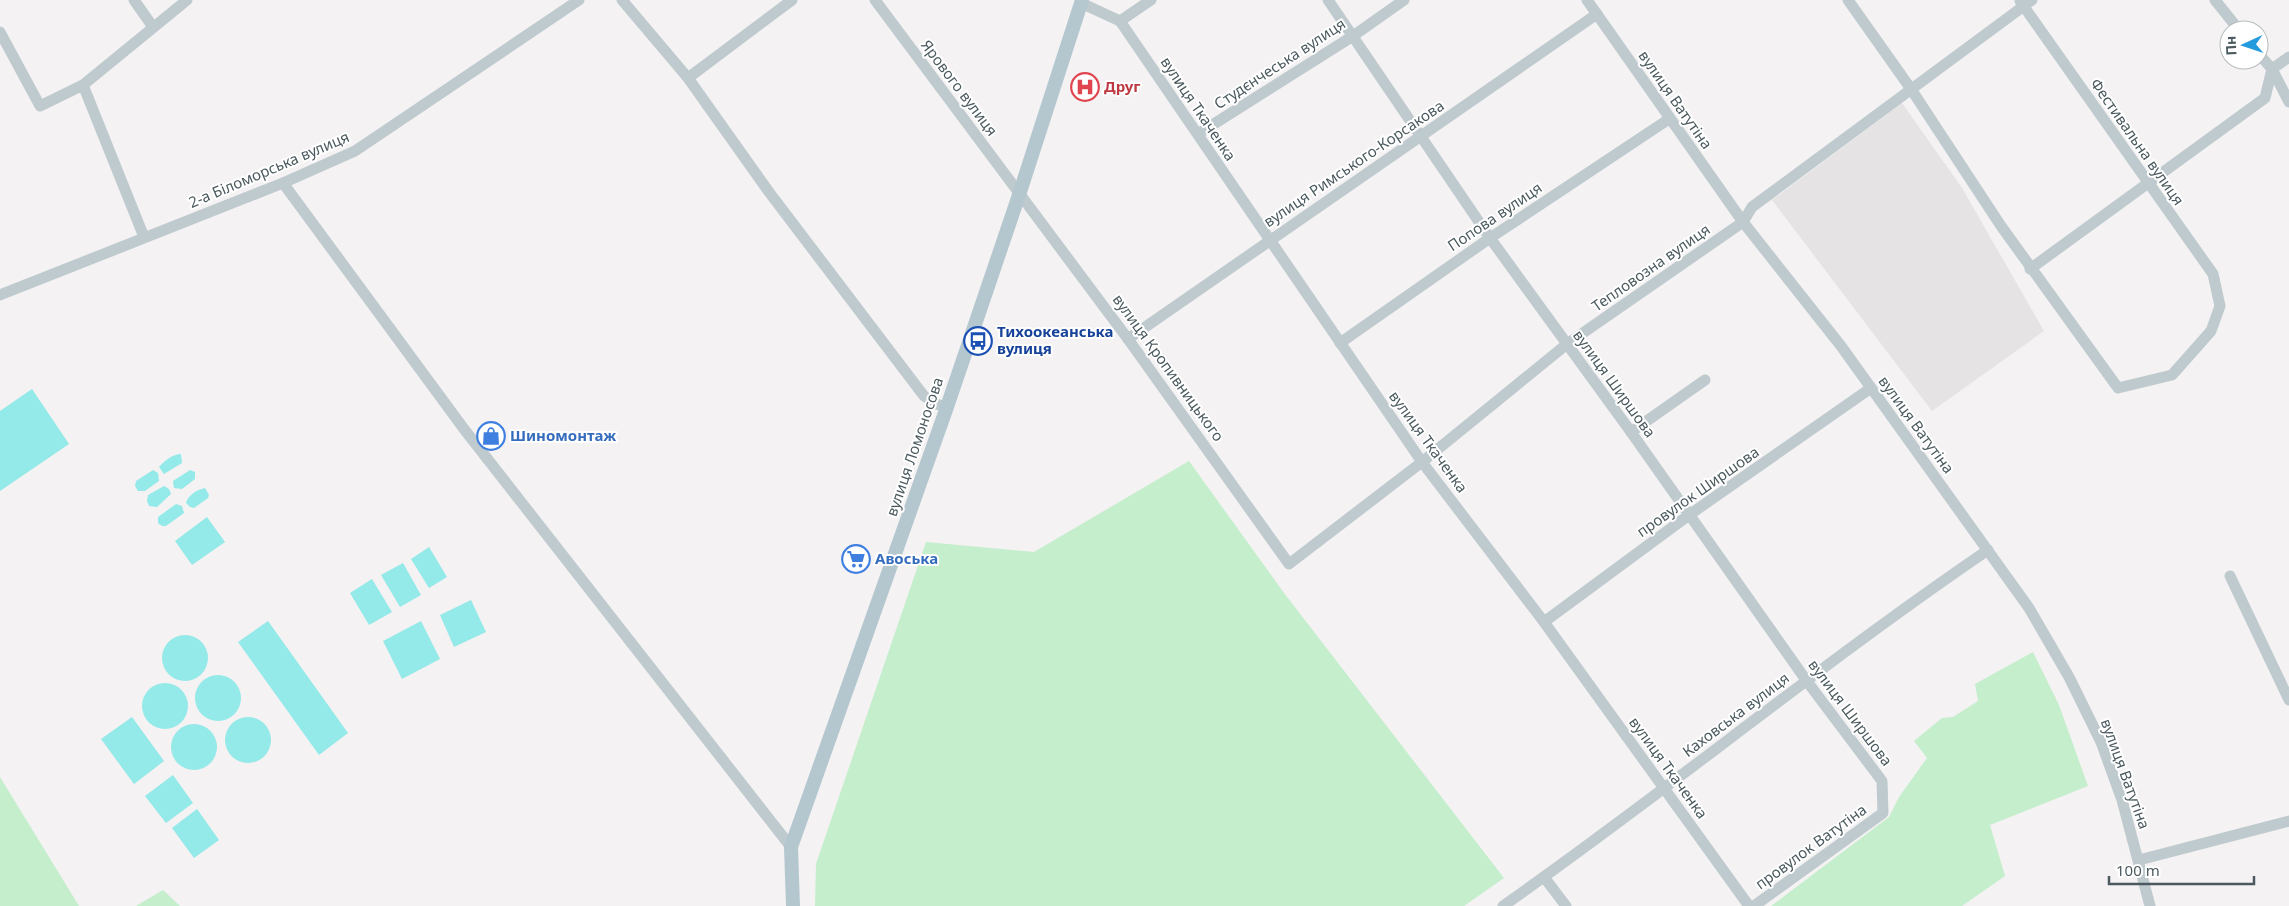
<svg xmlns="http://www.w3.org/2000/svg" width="2289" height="906" font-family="'Noto Sans',sans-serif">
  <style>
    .education { fill: #e5e3e4 }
    .green { fill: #c4eecc }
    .water { fill: #94e9e9 }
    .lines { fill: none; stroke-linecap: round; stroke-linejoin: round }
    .minor { stroke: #bfcace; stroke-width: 11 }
    .major { stroke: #b4c7cf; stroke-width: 14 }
    .labels { text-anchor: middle; stroke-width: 4; stroke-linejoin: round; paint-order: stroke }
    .street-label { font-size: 15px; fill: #4b5a5f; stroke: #fff }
    .health-label { font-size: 15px; font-weight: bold; fill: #be3a42; stroke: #fff; text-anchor: start }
    .transit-label { font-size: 15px; font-weight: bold; fill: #164399; stroke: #fff; text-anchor: start }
    .shop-label { font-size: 15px; font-weight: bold; fill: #366cbe; stroke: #fff; text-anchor: start }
  </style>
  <rect width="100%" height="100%" fill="#f4f2f3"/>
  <path class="education" d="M1902,103L1962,188L2044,331L1932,411L1772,200Z"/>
  <g class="green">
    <path d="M1189,461L1284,593L1504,878L1464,906H815L816,864L926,542L1034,552Z"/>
    <path d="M2033,652L2059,705L2088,786L1990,825L2005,876L1962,906H1771L1889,817L1899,797L1927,758L1914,741L1942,718L1953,717L1978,701L1975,684Z"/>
    <path d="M0,777L79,906H0Z"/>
    <path d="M163,890L180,906H136Z"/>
  </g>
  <g class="water">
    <path d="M32,389L69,444L0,491V411Z"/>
    <path d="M181,454L182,463L164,474L159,467C164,461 173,454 181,454Z"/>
    <path d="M153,470L158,473L159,481L145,491H138L135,486L136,481Z"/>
    <path d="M190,470L195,472V479L182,489L174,488L173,481Z"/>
    <path d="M164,486L169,489L171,494L157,507L149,506L147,501L148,495Z"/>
    <path d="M205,488L209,495L208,498L194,508L190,507L186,503C187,496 198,489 205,488Z"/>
    <path d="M176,504L182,506L184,513L166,526H162L158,523V517Z"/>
    <path d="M207,517L225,542L192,565L175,541Z"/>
    <path d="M429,547L447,577L429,588L411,559Z"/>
    <path d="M403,563L421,595L400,607L381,575Z"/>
    <path d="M372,579L392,612L369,625L350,593Z"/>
    <path d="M471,600L486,632L454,647L440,615Z"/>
    <path d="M268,621L348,733L319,755L238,642Z"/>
    <path d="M421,621L440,659L402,679L383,641Z"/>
    <circle cx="185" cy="658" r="23"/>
    <circle cx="218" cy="698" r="23"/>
    <circle cx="165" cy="706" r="23"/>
    <circle cx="248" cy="740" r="23"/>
    <path d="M132,717L164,761L134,784L101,739Z"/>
    <circle cx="194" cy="747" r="23"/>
    <path d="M173,775L193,803L166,823L145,796Z"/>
    <path d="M197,809L219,840L194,858L172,828Z"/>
  </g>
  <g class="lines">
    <g class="minor">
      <path d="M134,0L153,27"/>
      <path d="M622,0L688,78L769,192L924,396L936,404L947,407"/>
      <path d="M875,0L1128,339L1289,564L1422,462L1567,344L1743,222L1752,207L2032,0"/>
      <path d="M1328,0L1490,238L1631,432L1806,680L1882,781L1883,813L1754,906"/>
      <path d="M1587,0L1743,222L1841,346L2029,608L2069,677L2101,742L2122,800L2150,906"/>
      <path d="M1848,0L1911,89L2001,226L2118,388L2172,375L2211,331L2220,306L2213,274L2020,1"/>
      <path d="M2215,0L2239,30"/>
      <path d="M1081,3L1120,21L1422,462L1544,622L1749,906"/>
      <path d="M1120,21L1151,0"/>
      <path d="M0,32L40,106L83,85L187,0"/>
      <path d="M2259,54L2272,69L2289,102"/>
      <path d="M688,78L792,0"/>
      <path d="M83,85L144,237"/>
      <path d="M1198,134L1353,36L1404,0"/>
      <path d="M283,183L464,429L791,847"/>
      <path d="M2030,269L2265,98L2272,69L2289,57"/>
      <path d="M0,295L283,183L355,151L579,0"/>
      <path d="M1128,339L1597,14"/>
      <path d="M1340,343L1490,238L1669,119"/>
      <path d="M1631,432L1705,380"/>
      <path d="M2230,576L2289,700"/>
      <path d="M1544,622L1689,515L1871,388"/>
      <path d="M2139,860L2289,821"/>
      <path d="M1544,877L1566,906"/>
      <path d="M1503,906C1667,791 1822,663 1988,550"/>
    </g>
    <path class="major" d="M793,906L791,847L947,407L1020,192L1082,0"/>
  </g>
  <defs>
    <symbol id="hospital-ring" viewBox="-11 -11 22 22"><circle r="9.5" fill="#fff" stroke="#e0444e" stroke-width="1.5"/><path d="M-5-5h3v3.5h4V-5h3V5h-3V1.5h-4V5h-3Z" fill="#e0444e"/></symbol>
    <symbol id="bus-ring" viewBox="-11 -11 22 22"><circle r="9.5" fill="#fff" stroke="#1a4fb4" stroke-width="1.5"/><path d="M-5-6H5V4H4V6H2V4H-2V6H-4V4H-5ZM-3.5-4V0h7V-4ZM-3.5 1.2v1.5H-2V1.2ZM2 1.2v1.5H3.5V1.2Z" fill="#1a4fb4"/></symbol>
    <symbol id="shop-ring" viewBox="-11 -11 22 22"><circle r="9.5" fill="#fff" stroke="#3f7fe0" stroke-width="1.5"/><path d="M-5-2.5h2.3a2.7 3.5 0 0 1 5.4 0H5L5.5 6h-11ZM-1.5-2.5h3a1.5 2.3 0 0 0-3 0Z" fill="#3f7fe0"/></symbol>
    <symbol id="supermarket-ring" viewBox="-11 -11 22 22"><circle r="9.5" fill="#fff" stroke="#3f7fe0" stroke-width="1.5"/><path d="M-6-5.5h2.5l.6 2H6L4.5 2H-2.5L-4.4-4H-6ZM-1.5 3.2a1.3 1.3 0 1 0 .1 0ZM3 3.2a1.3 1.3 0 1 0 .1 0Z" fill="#3f7fe0"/></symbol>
  </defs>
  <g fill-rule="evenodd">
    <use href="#hospital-ring" x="1069" y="71" width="32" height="32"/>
    <use href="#bus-ring" x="962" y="325" width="32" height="32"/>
    <use href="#shop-ring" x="475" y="420" width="32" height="32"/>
    <use href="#supermarket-ring" x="840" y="543" width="32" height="32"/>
  </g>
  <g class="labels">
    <g class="street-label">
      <text transform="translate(1280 64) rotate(-33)" y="5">Студєнчеська вулиця</text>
      <text transform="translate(959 88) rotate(53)" y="5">Ярового вулиця</text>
      <text transform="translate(1675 100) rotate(55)" y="5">вулиця Ватутіна</text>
      <text transform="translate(1198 109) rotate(56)" y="5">вулиця Ткаченка</text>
      <text transform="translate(2137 142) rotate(55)" y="5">Фестивальна вулиця</text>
      <text transform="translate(1354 164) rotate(-34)" y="5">вулиця Римського-Корсакова</text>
      <text transform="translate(269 170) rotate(-23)" y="5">2-а Біломорська вулиця</text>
      <text transform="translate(1495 217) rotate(-34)" y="5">Попова вулиця</text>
      <text transform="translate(1651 268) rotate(-35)" y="5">Тепловозна вулиця</text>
      <text transform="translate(1168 368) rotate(54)" y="5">вулиця Кропивницького</text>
      <text transform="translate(1614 384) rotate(54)" y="5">вулиця Ширшова</text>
      <text transform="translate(1916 425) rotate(54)" y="5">вулиця Ватутіна</text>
      <text transform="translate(1428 442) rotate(54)" y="5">вулиця Ткаченка</text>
      <text transform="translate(915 447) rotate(-71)" y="5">вулиця Ломоносова</text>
      <text transform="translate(1698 492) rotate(-35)" y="5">провулок Ширшова</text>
      <text transform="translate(1850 713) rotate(53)" y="5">вулиця Ширшова</text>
      <text transform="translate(1736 715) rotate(-37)" y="5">Каховська вулиця</text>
      <text transform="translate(1668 768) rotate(54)" y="5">вулиця Ткаченка</text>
      <text transform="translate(2125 774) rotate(70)" y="5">вулиця Ватутіна</text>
      <text transform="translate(1811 847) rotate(-36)" y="5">провулок Ватутіна</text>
    </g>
    <g class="health-label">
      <text x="1104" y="92">Друг</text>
    </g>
    <g class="transit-label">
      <text x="997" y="337">Тихоокеанська<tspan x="997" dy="17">вулиця</tspan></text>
    </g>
    <g class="shop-label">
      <text x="510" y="441">Шиномонтаж</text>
      <text x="875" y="564">Авоська</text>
    </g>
  </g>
  <g transform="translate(2244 45) rotate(267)"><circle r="24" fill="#ffffff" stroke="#b7bdbf"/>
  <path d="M0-4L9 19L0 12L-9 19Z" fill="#249bdd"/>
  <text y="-8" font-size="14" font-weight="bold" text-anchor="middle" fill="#4b5a5f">Пн</text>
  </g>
  <path d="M2109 876v8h145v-8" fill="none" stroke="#4b5a5f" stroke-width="2.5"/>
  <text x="2116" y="876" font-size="15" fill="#4b5a5f" stroke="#ffffff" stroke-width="4" paint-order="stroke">100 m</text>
</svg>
